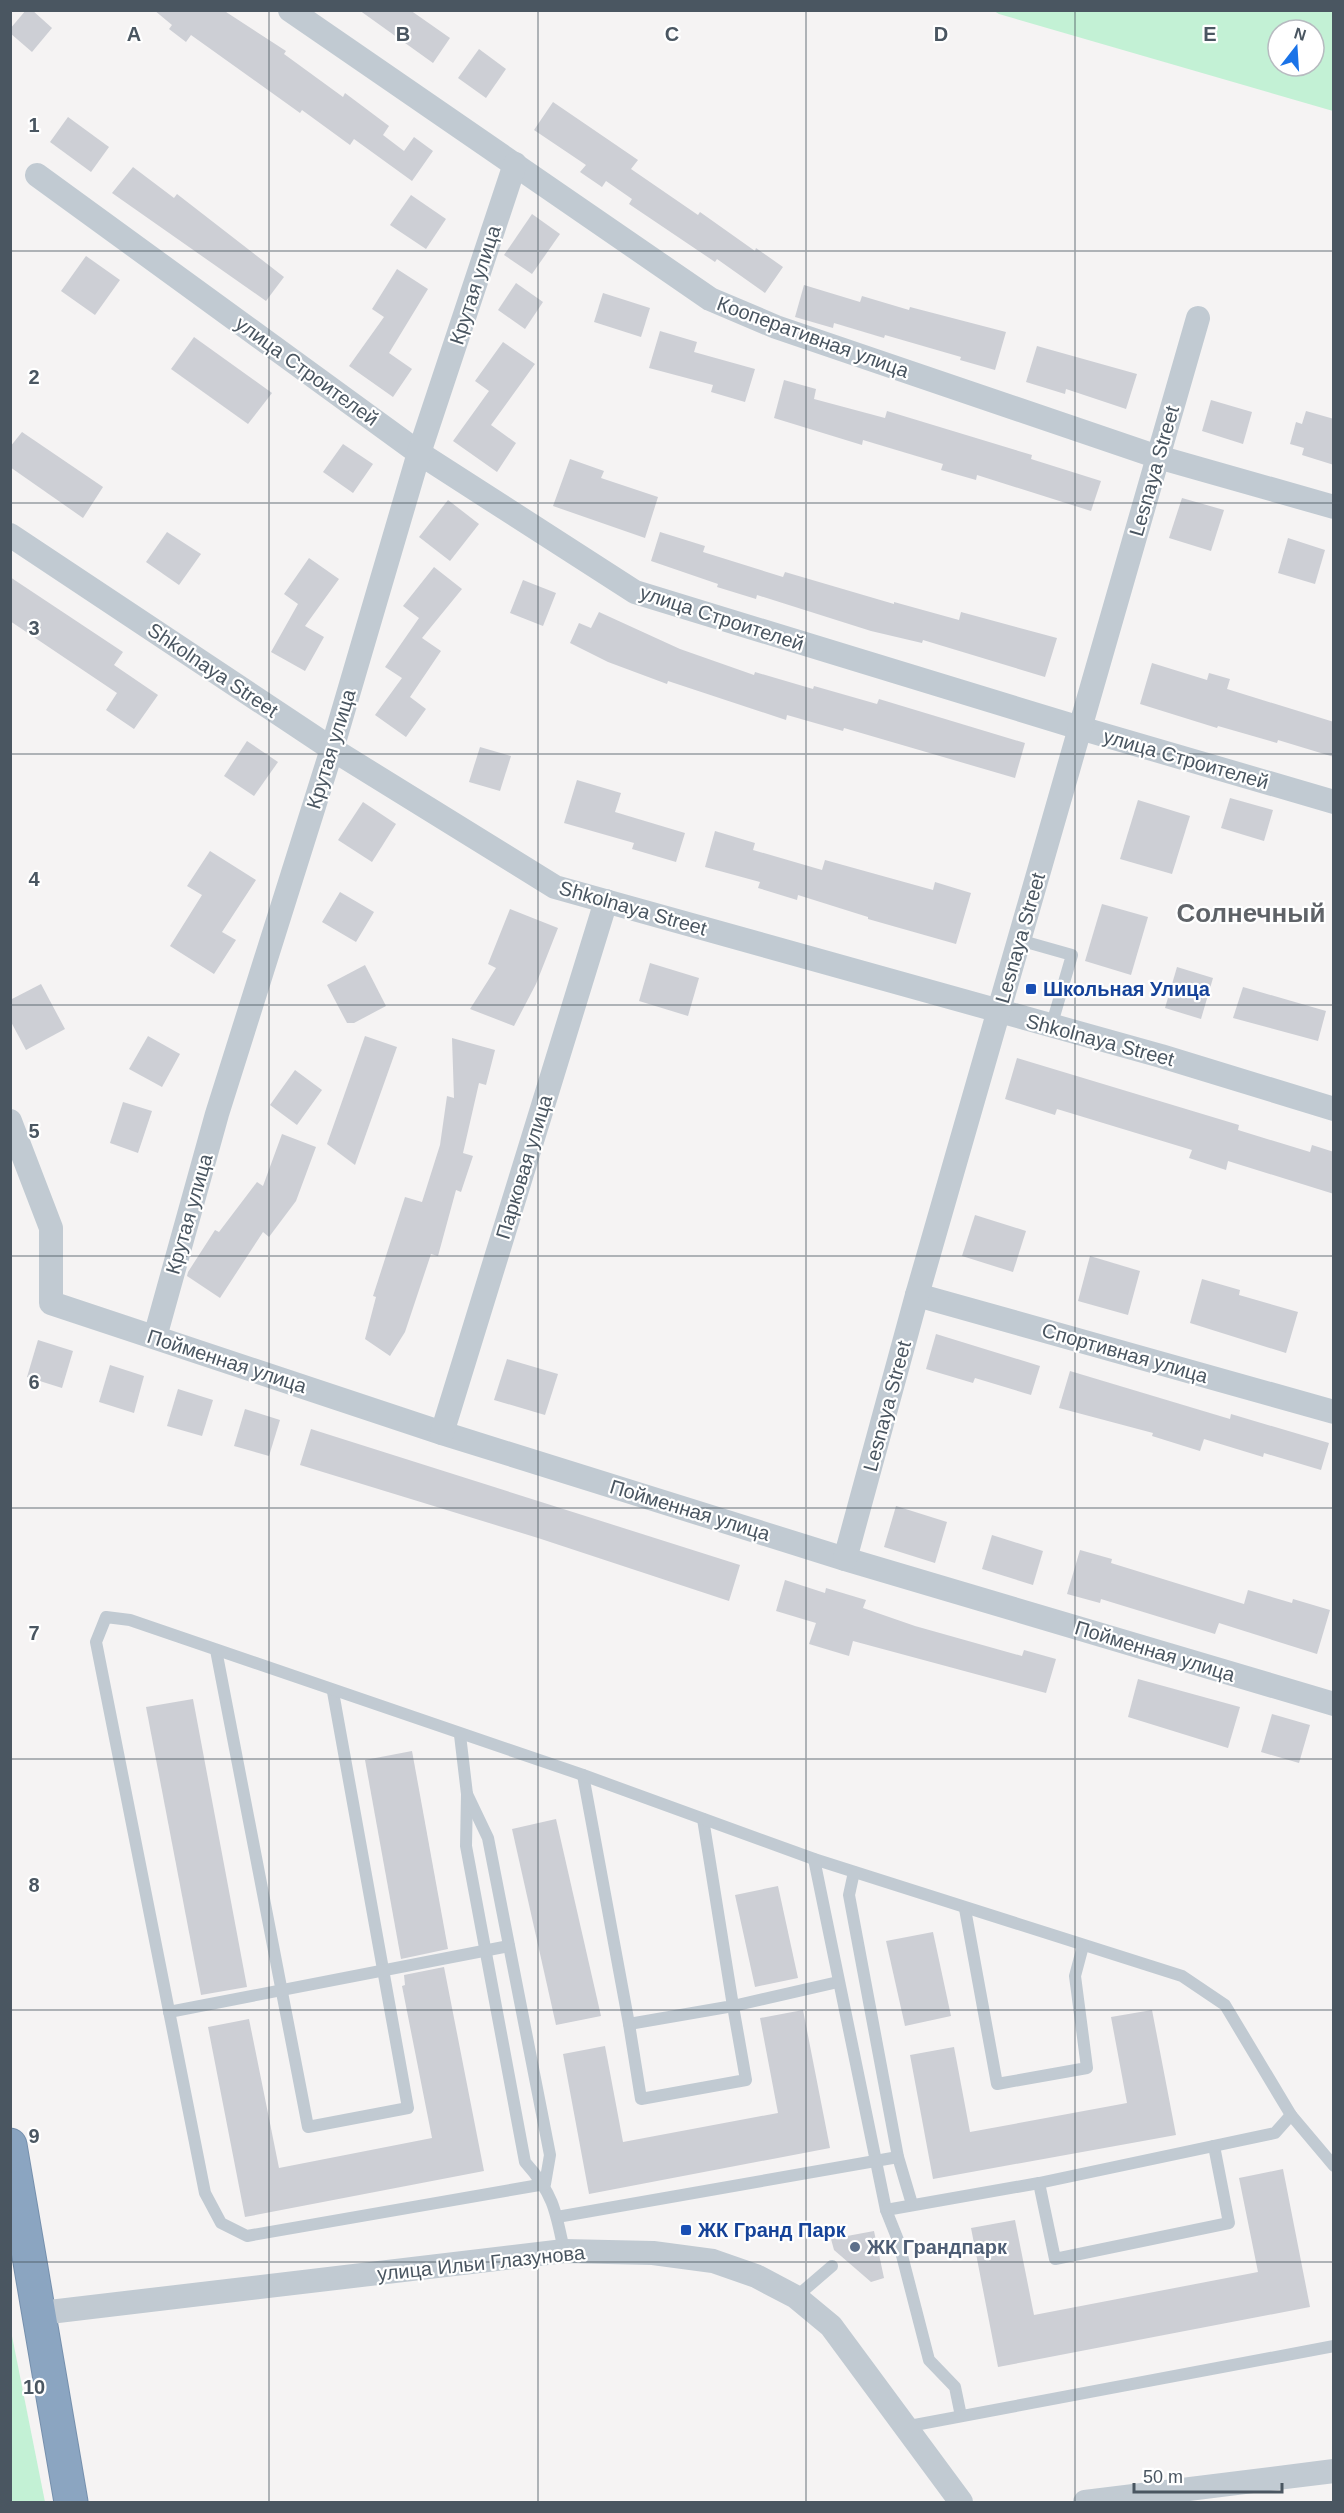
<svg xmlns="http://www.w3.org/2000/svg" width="1344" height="2513" font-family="Arial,sans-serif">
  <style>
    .green { fill: #c3f1d5; fill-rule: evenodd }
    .building { fill: #cdcfd5 }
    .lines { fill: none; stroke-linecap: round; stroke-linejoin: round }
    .highway-casing { stroke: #7690ad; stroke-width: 35 }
    .lane { stroke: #c1cad2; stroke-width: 12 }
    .street { stroke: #c1cad2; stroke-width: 24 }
    .highway { stroke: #8ba5c1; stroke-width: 33 }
    .grid { fill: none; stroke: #4a5661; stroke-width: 1.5; stroke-opacity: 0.55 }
    .transit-dot { fill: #1a4fb4; stroke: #fff; stroke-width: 2 }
    .service-dot { fill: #5c6f8a; stroke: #fff; stroke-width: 2 }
    .labels { text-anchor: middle; stroke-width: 4.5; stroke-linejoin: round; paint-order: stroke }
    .street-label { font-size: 20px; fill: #4a5661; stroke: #fff }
    .transit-label { font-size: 20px; font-weight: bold; fill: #164399; stroke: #fff; text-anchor: start }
    .service-label { font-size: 20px; font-weight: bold; fill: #4e5e75; stroke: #fff; text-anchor: start }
    .district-label { font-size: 26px; font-weight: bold; fill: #5f6368; stroke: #fff }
    .grid-label { font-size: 20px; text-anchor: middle; font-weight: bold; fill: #4a5661; stroke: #fff; stroke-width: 4.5; stroke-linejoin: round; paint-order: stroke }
  </style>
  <rect width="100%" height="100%" fill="#f5f3f3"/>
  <g class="green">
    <path d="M994,11H1333V111L999,14ZM1278,30H1314V66H1278Z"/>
    <path d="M11,2331L45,2502H11Z"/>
  </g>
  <g class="building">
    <path d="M26,10H32L52,28L32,52L10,33V29Z"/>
    <path d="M154,10H223L286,51L284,54L343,97L345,93L389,126L383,135L404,151L414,137L433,151L412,181L354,139L350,145L302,110L300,113L191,35L186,42L169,29L172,25Z"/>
    <path d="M359,10H410L450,38L433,63Z"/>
    <path d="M479,49L506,69L486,98L458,78Z"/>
    <path d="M553,102L638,160L631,169L698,215L700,212L755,251L756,248L783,267L765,293L717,259L715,262L629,204L632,199L606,181L602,187L580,172L586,165L534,130Z"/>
    <path d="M68,117L109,147L91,172L50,142Z"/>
    <path d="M133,167L174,198L177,194L284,277L266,301L112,193Z"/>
    <path d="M411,195L446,219L426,249L390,225Z"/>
    <path d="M532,214L560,234L532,274L504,255Z"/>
    <path d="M86,256L120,280L95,315L61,291Z"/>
    <path d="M397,269L428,289L389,353L412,369L393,397L349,366L384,317L372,309Z"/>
    <path d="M516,283L543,302L525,329L498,310Z"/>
    <path d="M804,285L860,302L862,296L909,310L910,307L1006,332L995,370L960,360L961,357L885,335L884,338L834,323L833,328L795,317Z"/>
    <path d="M603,293L650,308L641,337L594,322Z"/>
    <path d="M660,331L697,342L694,352L755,369L745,402L711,392L713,385L649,368Z"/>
    <path d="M194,337L272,393L248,424L171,369Z"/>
    <path d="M503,342L535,364L491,425L516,443L497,472L453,441L489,391L475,381Z"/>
    <path d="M1037,346L1137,374L1126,409L1066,389L1065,394L1026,382Z"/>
    <path d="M784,380L816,389L814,399L885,418L887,411L1032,455L1031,459L1101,481L1091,511L977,475L976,480L941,470L943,464L863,440L862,445L774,418Z"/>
    <path d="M1211,400L1252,412L1243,444L1202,431Z"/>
    <path d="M1306,411L1334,419V465L1302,455L1304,448L1290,444L1296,422L1302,424Z"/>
    <path d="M22,432L103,487L83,518L10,467V447Z"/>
    <path d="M343,444L373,464L353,493L323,472Z"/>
    <path d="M570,459L604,471L601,478L658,497L645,538L553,506Z"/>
    <path d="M1182,498L1224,510L1211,551L1169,538Z"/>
    <path d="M448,500L479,524L450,561L419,537Z"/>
    <path d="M167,532L201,554L179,585L146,562Z"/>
    <path d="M660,532L705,546L703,552L783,577L785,572L894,604V602L959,620L961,612L1057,638L1045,677L923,640L922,643L871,631L757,595L756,599L717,587L718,584L651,561Z"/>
    <path d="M1288,538L1325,550L1315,584L1278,573Z"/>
    <path d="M309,558L339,579L305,626L324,637L305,671L271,652L298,604L284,594Z"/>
    <path d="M434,567L462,589L422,638L441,651L410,697L426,709L406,737L375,715L402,678L385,667L419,618L403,606Z"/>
    <path d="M10,577L123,652L114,665L158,695L134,729L106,710L117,693L10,621Z"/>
    <path d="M523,580L556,593L543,626L510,613Z"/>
    <path d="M599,612L680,649L754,675L755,672L813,689L814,686L877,704L879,699L1025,743L1015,778L844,728L843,731L787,715L786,720L668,681L667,684L608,662L570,643L579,623L591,628Z"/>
    <path d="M1152,663L1207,680L1209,673L1230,679L1227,689L1334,722V757L1278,740L1277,743L1218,726L1217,728L1140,704Z"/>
    <path d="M247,741L278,762L254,796L224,776Z"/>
    <path d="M480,747L511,756L500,791L469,782Z"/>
    <path d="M577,780L621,793L615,812L685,833L676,862L632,849L634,843L564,823Z"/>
    <path d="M1230,798L1273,810L1264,841L1221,828Z"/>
    <path d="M1138,800L1190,816L1172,874L1120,859Z"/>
    <path d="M363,802L396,824L372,862L338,840Z"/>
    <path d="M715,831L755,843L753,850L822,870L825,860L933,890L935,882L971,893L956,944L868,919V917L798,895L797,900L758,888L760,882L705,867Z"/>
    <path d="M210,851L256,880L222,932L236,940L214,974L170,946L202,895L187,886Z"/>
    <path d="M340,892L374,912L356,942L322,922Z"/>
    <path d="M1102,904L1148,917L1131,975L1085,961Z"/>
    <path d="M510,909L558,928L536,984L514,1026L470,1009L496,968L488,964Z"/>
    <path d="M650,963L699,978L688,1016L639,1001Z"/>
    <path d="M365,965L386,1006L354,1023H347L327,985Z"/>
    <path d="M1177,967L1213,978L1201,1019L1165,1008Z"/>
    <path d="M41,984L65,1029L26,1050L10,1020V1000Z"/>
    <path d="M1243,987L1326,1011L1318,1041L1233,1018Z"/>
    <path d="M148,1036L180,1054L162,1087L129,1069Z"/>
    <path d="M365,1036L397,1047L355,1165L327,1144Z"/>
    <path d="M452,1038L495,1050L486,1085L479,1083L463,1153L473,1156L461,1192L456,1190L438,1256L431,1254L405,1332L390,1356L365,1339L376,1297L373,1296L405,1197L422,1202L440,1145L447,1096L454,1098Z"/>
    <path d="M1017,1058L1239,1125L1238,1130L1310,1152L1312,1145L1334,1152V1194L1228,1161L1226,1170L1189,1158L1192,1150L1057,1109L1055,1115L1005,1099Z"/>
    <path d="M295,1070L322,1090L297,1125L270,1105Z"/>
    <path d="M123,1102L152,1111L138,1153L110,1143Z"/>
    <path d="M282,1134L316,1147L296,1201L269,1237L263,1232L220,1298L187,1276L188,1272L215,1230L219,1232L257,1182L263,1186Z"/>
    <path d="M975,1215L1026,1231L1013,1272L962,1256Z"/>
    <path d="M1090,1256L1140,1271L1128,1315L1078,1301Z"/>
    <path d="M1202,1279L1240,1290L1239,1295L1298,1312L1286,1353L1190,1323Z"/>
    <path d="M936,1334L1040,1366L1031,1395L975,1378L973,1383L926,1369Z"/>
    <path d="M38,1340L73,1351L62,1388L27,1377Z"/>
    <path d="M507,1359L558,1374L545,1415L494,1400Z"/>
    <path d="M110,1365L144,1376L134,1413L99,1402Z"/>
    <path d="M1070,1371L1230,1419L1231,1414L1329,1443L1321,1470L1264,1453L1263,1457L1204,1439L1200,1451L1152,1436L1153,1433L1059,1408Z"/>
    <path d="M178,1389L213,1400L202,1436L167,1426Z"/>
    <path d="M245,1409L280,1420L269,1456L234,1446Z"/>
    <path d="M311,1429L740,1565L729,1601L538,1538L300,1465Z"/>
    <path d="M896,1506L947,1522L935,1563L884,1547Z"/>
    <path d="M992,1535L1043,1551L1033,1585L982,1569Z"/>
    <path d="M1080,1550L1112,1559L1111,1563L1244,1604L1248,1590L1292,1603L1293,1599L1330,1610L1317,1654L1219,1623L1215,1634L1101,1599L1100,1603L1067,1594Z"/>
    <path d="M785,1580L825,1593L826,1588L866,1600L863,1608L915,1626L1022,1656L1024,1650L1056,1659L1046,1693L853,1641L849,1656L809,1644L816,1623L776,1611Z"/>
    <path d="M1138,1679L1240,1707L1228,1748L1128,1717Z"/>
    <path d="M193,1699L247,1987L201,1995L146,1707Z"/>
    <path d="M1272,1714L1310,1725L1299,1763L1261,1752Z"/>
    <path d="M412,1751L448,1949L401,1959L365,1760Z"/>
    <path d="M556,1819L601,2016L556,2025L512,1829Z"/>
    <path d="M778,1886L798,1978L755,1987L735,1895Z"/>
    <path d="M933,1932L951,2016L905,2026L886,1941Z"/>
    <path d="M444,1967L484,2171L245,2217L208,2027L249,2019L279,2168L432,2138L402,1986L405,1985L404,1975Z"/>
    <path d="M803,2010L830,2148L589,2194L563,2054L605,2046L623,2142L778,2113L760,2018Z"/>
    <path d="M1152,2010L1176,2135L933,2179L910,2055L954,2047L970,2132L1127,2103L1111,2017Z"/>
    <path d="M1283,2169L1310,2307L998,2367L971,2228L1015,2220L1034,2315L1258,2272L1239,2178Z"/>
    <path d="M874,2231L884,2278L871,2282L834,2250L831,2239Z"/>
  </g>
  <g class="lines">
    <defs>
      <path id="highway" d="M10,2145L71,2502"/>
    </defs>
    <use href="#highway" class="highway-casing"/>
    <g class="lane">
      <path d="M1019,940L1072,955L1051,1027"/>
      <path d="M216,1650L308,2127L408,2108L333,1692"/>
      <path d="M460,1735L467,1794L466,1846L525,2162C553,2193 556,2211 564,2251"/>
      <path d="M583,1775L629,2024L733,2006L703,1819"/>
      <path d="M467,1794L488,1838L550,2155L545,2184L247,2236L221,2223L205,2193L96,1642L106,1617L130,1620L583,1775L814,1859L1182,1976L1225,2005L1291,2115L1334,2166"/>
      <path d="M814,1859L886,2210L898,2240L929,2360L955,2387L961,2416"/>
      <path d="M854,1872L849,1895L898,2157L912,2204"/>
      <path d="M965,1909L997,2084L1087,2068L1075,1976L1083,1946"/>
      <path d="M169,2012L509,1946"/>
      <path d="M629,2024L641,2099L746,2080L733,2006L838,1982"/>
      <path d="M1039,2183L1055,2259L1229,2223L1214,2146"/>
      <path d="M886,2210L1039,2183L1275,2133L1291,2115"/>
      <path d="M557,2217L898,2157"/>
      <path d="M796,2297L832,2266"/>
      <path d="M904,2427L1334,2346"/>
    </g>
    <g class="street">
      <path d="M290,10L710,299L776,327L1158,457L1334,507"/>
      <path d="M37,175L419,453L635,592L1080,728L1334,802"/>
      <path d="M10,535L332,749L555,887L1161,1056L1334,1109"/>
      <path d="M10,1121L51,1228V1303L442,1433L845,1559L1334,1704"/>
      <path d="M917,1295L1334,1412"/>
      <path d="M155,1337L217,1114L332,749L419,453L515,164"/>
      <path d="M442,1433L606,901"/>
      <path d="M845,1559L917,1295L1198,318"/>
      <path d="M41,2313L564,2251L653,2253L713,2261L756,2276L796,2297L831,2326L961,2502"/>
      <path d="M1085,2502L1334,2471"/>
    </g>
    <use href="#highway" class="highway"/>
  </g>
  <path class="grid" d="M269,10V2502M538,10V2502M806,10V2502M1075,10V2502M10,251H1334M10,503H1334M10,754H1334M10,1005H1334M10,1256H1334M10,1508H1334M10,1759H1334M10,2010H1334M10,2262H1334"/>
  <g class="transit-dot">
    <rect x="1025" y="983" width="12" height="12" rx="3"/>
    <rect x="680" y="2224" width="12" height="12" rx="3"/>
  </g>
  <circle class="service-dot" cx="855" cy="2247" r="6"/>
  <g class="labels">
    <g class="street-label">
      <text transform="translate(475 285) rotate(-72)" y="7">Крутая улица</text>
      <text transform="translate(813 337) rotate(20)" y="7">Кооперативная улица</text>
      <text transform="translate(307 371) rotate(36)" y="7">улица Строителей</text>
      <text transform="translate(1154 471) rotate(-74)" y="7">Lesnaya Street</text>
      <text transform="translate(722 618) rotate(18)" y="7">улица Строителей</text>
      <text transform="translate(213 670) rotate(34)" y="7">Shkolnaya Street</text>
      <text transform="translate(331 749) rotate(-73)" y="7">Крутая улица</text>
      <text transform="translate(1186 759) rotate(16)" y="7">улица Строителей</text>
      <text transform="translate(633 908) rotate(16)" y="7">Shkolnaya Street</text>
      <text transform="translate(1020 938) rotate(-74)" y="7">Lesnaya Street</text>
      <text transform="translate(1100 1040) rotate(15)" y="7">Shkolnaya Street</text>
      <text transform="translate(524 1167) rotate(-73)" y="7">Парковая улица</text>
      <text transform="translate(189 1214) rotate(-74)" y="7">Крутая улица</text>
      <text transform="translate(1125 1353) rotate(16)" y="7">Спортивная улица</text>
      <text transform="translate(227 1361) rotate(18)" y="7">Пойменная улица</text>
      <text transform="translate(887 1406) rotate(-75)" y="7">Lesnaya Street</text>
      <text transform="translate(690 1510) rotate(17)" y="7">Пойменная улица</text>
      <text transform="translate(1155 1651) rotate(17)" y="7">Пойменная улица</text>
      <text transform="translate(481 2263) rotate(-6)" y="7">улица Ильи Глазунова</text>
    </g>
    <g class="transit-label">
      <text x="1043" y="996">Школьная Улица</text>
      <text x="698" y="2237">ЖК Гранд Парк</text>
    </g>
    <g class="service-label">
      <text x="867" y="2254">ЖК Грандпарк</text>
    </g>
    <g class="district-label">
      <text x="1251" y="922">Солнечный</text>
    </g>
  </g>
  <g class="grid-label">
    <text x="134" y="41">A</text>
    <text x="403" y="41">B</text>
    <text x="672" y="41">C</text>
    <text x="941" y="41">D</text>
    <text x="1210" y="41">E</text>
    <text x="34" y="132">1</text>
    <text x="34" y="384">2</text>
    <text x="34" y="635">3</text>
    <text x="34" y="886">4</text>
    <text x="34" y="1138">5</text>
    <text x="34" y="1389">6</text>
    <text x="34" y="1640">7</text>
    <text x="34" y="1892">8</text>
    <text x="34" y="2143">9</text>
    <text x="34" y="2394">10</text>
  </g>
  <rect width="1344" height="2513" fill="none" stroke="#4a5661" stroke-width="24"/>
  <g transform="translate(1296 48) rotate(17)"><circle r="28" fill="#ffffff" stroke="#b7bbc0" stroke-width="1.5"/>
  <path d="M0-4.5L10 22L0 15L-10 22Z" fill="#1a73e8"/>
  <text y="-9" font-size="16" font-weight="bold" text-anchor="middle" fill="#4a5661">N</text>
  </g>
  <path d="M1134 2483v9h148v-9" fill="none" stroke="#4a5661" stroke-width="3"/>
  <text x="1143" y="2483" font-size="18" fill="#4a5661" stroke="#ffffff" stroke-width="4.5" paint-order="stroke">50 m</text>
</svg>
